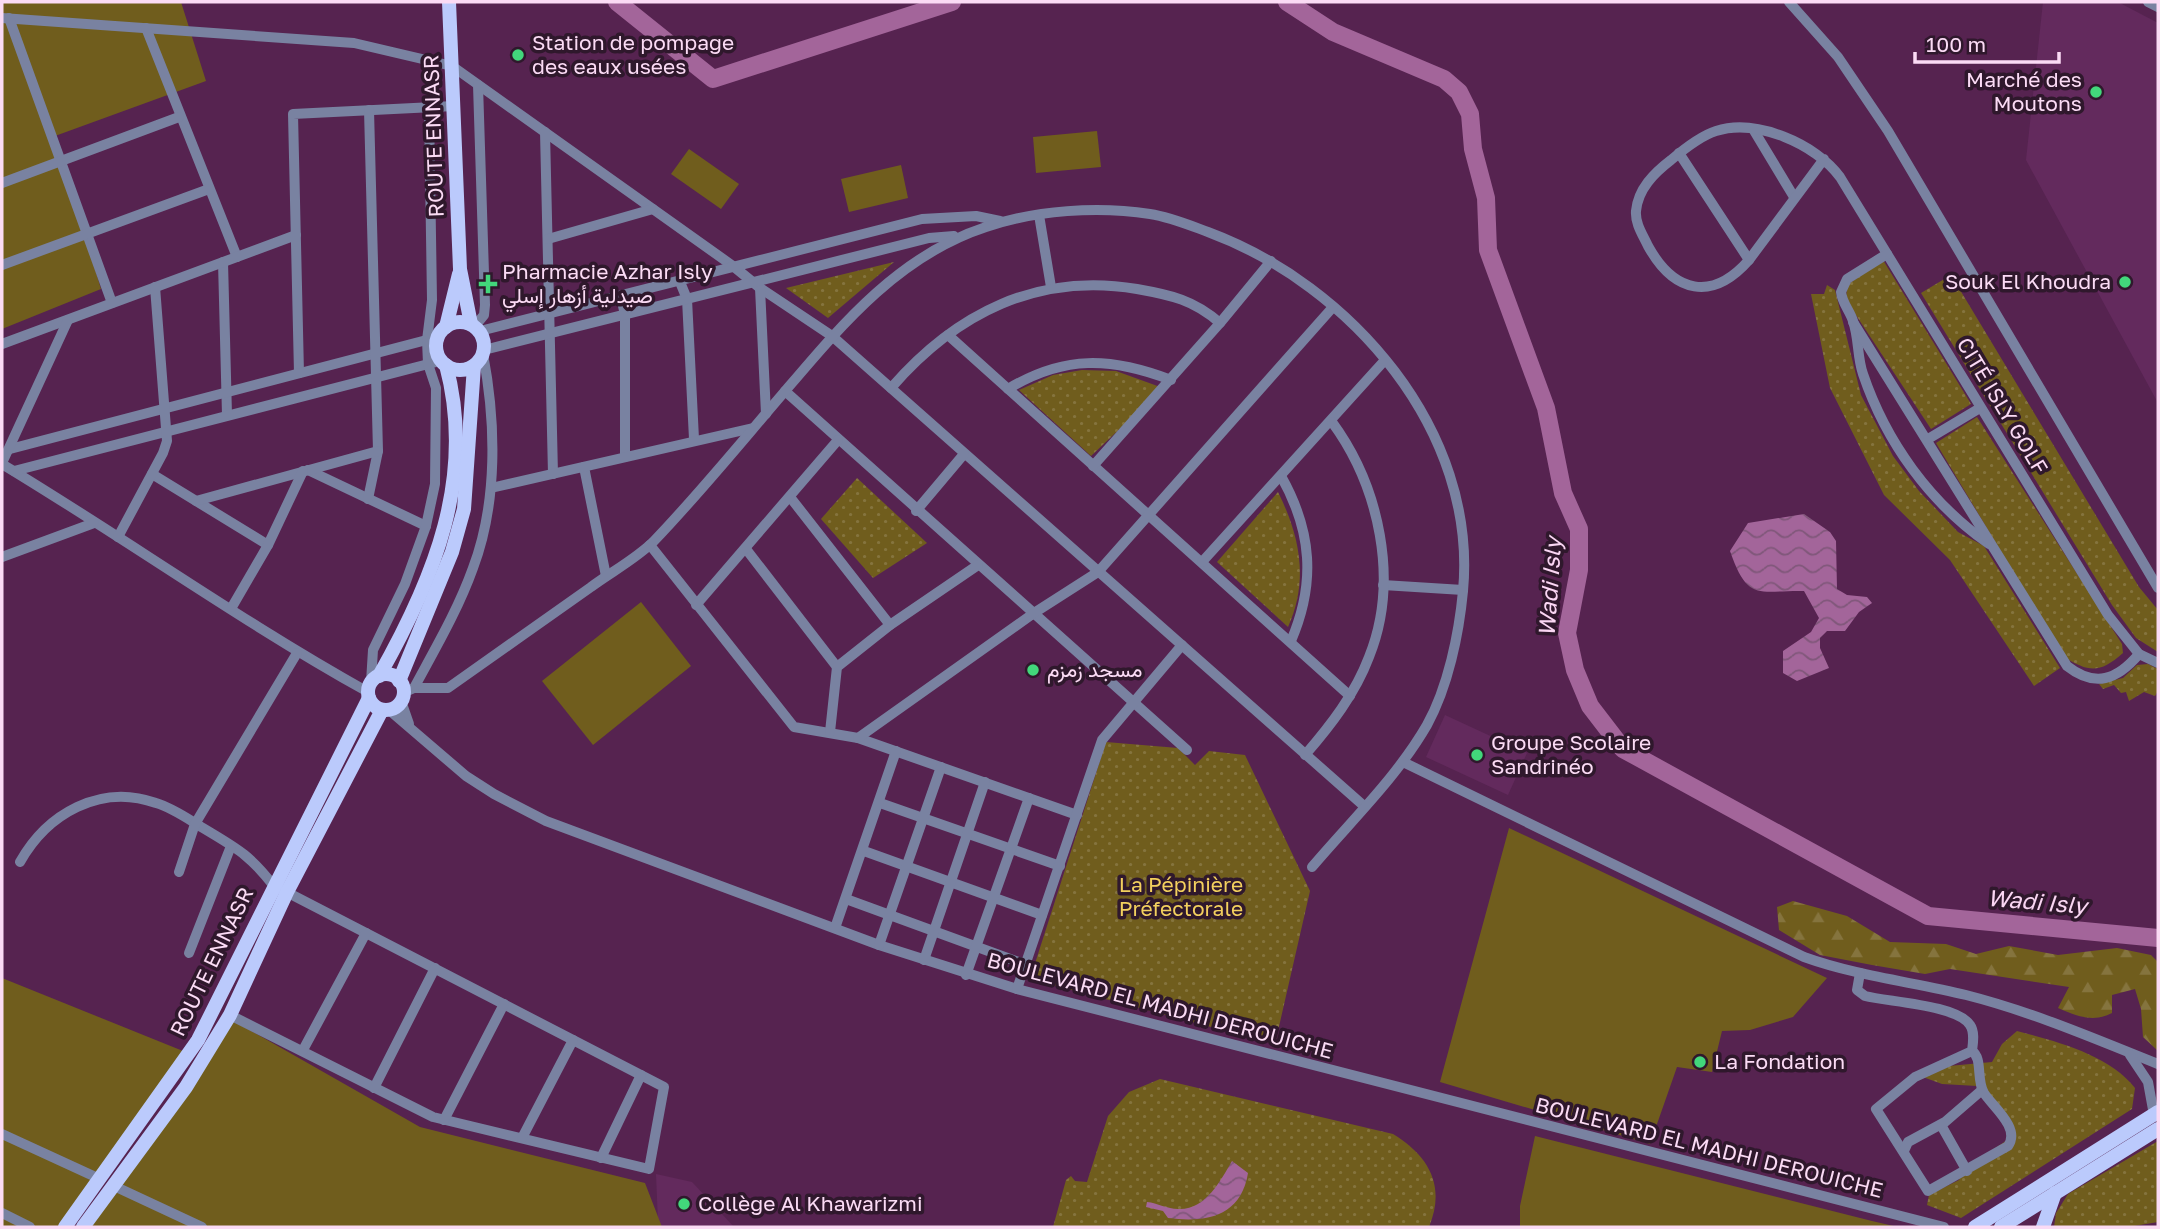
<svg xmlns="http://www.w3.org/2000/svg" width="2160" height="1229" font-family="'Golos Text',Vazirmatn,sans-serif">
  <style>
    .built { fill: #632a5d }
    .grass { fill: #705d1d }
    .forest { fill: url(#forest-firs) }
    .park { fill: url(#park-dots) }
    .water { fill: url(#water-waves) }
    .lines { fill: none; stroke-linecap: round; stroke-linejoin: round }
    .river { stroke: #a3659a; stroke-width: 18 }
    .minor { stroke: #7982a1; stroke-width: 10 }
    .major { stroke: #bbcafc; stroke-width: 14 }
    .poi-dot { fill: #42d77b; stroke: #2f182c; stroke-width: 2.5 }
    .labels { text-anchor: middle; stroke-width: 7; stroke-linejoin: round; paint-order: stroke }
    .poi-label { font-size: 21px; fill: #fbdbf5; stroke: #2f182c; text-anchor: start }
    .street-label { font-size: 21px; fill: #fbdbf5; stroke: #2f182c }
    .park-label { font-size: 21px; fill: #f3d05e; stroke: #2f182c }
    .water-label { font-size: 23px; font-style: italic; fill: #fad6f3; stroke: #2f182c }
  </style>
  <defs>
    <pattern id="forest-firs" width="22" height="20" patternUnits="userSpaceOnUse" patternTransform="scale(1.75)"><rect width="22" height="20" fill="#705d1d"/><path d="M5 1l3.5 6h-7zM16 11l3.5 6h-7z" fill="#85743e"/></pattern>
    <pattern id="park-dots" width="8" height="8" patternUnits="userSpaceOnUse" patternTransform="scale(1.75)"><rect width="8" height="8" fill="#705d1d"/><path d="M2 2h.1M6 6h.1" fill="none" stroke="#85743e" stroke-width="1.8" stroke-linecap="round"/></pattern>
    <pattern id="water-waves" width="16" height="10" patternUnits="userSpaceOnUse" patternTransform="scale(1.75)"><rect width="16" height="10" fill="#a3659a"/><path d="M0 5q4-4 8 0t8 0" fill="none" stroke="#80577a"/></pattern>
  </defs>
  <rect width="100%" height="100%" fill="#562350"/>
  <g class="built">
    <path d="M2043,2H2118L2158,23V403L2026,160Z"/>
    <path d="M1445,715L1527,753L1508,795L1426,757Z"/>
    <path d="M656,1174L692,1182L734,1227H662L658,1222Z"/>
  </g>
  <g class="grass">
    <path d="M2,2H181L206,81L55,136L101,289L2,329Z"/>
    <path d="M1097,131L1101,167L1036,173L1033,137Z"/>
    <path d="M689,149L739,184L721,209L671,174Z"/>
    <path d="M901,165L908,198L849,212L841,179Z"/>
    <path d="M641,602L691,666L593,745L542,681Z"/>
    <path d="M1509,828L1827,978L1793,1017L1750,1030L1722,1031L1712,1072L1677,1067L1650,1144L1440,1082Z"/>
    <path d="M2,978L183,1051L63,1227H2Z"/>
    <path d="M232,1020L420,1127L645,1183L662,1227H87Z"/>
    <path d="M1535,1136L1872,1221L1898,1227H1520V1206Z"/>
  </g>
  <path class="forest" d="M1793,901L1847,916L1890,942L1946,944L1976,954L2009,946L2058,955L2117,948L2151,955L2158,962V1051L2143,1037L2141,1009L2135,989L2112,995V1013C2093,1023 2077,1016 2058,1008L2069,987L1950,969L1925,974L1872,965L1820,955L1779,930L1777,907Z"/>
  <g class="park">
    <path d="M1883,260L1971,404L1931,429L1846,300L1847,285Z"/>
    <path d="M894,262L828,318L786,288Z"/>
    <path d="M1951,275L2139,587L2158,610V652L2136,638L2112,605L1921,293Z"/>
    <path d="M1827,285L1835,290L1861,395L1893,456L1919,491L1958,532L1984,546L2060,668L2034,686L1950,560L1884,495L1830,388L1811,294H1824Z"/>
    <path d="M1082,370L1116,371L1163,388L1091,456L1019,390L1053,375Z"/>
    <path d="M1977,417L2122,644L2123,653C2100,673 2090,673 2064,657L1936,443Z"/>
    <path d="M857,478L927,543L873,578L821,519Z"/>
    <path d="M1278,492C1300,536 1309,581 1288,627L1217,562Z"/>
    <path d="M2148,664L2158,669V691L2155,696L2144,692L2129,701L2126,692L2121,693L2114,685L2103,689L2099,684L2123,678L2137,665Z"/>
    <path d="M1106,742L1178,748L1195,765L1209,751L1245,755L1310,891L1275,1044L1030,979Z"/>
    <path d="M2017,1031C2056,1041 2110,1055 2135,1088L2132,1109L1961,1218L1927,1205L1929,1195L1959,1180L1963,1170L2013,1136L1977,1086L1942,1084L1923,1077L1938,1067L1992,1062L2002,1044Z"/>
    <path d="M1160,1079L1393,1134C1429,1156 1446,1186 1429,1227H1053L1066,1180L1071,1176L1075,1181L1087,1182L1108,1116L1129,1092Z"/>
    <path d="M2158,1141V1222L2128,1227H2054L2056,1213L2068,1194Z"/>
  </g>
  <g class="water">
    <path d="M1804,514L1830,532L1836,541L1837,589L1847,595L1867,597L1872,603L1859,612L1845,631H1827L1820,638V648L1829,668L1797,681L1783,673V651L1811,632L1819,618L1804,591C1759,590 1748,603 1730,551L1748,523Z"/>
    <path d="M1232,1161L1248,1173C1241,1217 1205,1223 1168,1218L1163,1211L1146,1207L1147,1202C1158,1203 1169,1210 1180,1209C1206,1209 1221,1180 1232,1161Z"/>
  </g>
  <g class="lines">
    <g class="river">
      <path d="M617,2L713,79L952,2"/>
      <path d="M1287,2L1333,32L1444,79L1459,92L1470,114L1473,149L1486,198L1488,250L1546,408L1563,493L1579,529V570L1567,633L1575,670L1590,706L1623,749L1928,916L2158,938"/>
    </g>
    <g class="minor">
      <path d="M1789,2L1838,57L1888,131L2158,588"/>
      <path d="M2148,2L2158,7"/>
      <path d="M2,18L354,43L452,66L733,266L760,288L832,336L1364,806"/>
      <path d="M9,18L112,303"/>
      <path d="M146,28L237,257"/>
      <path d="M1753,129L1794,197"/>
      <path d="M545,132L553,474"/>
      <path d="M1679,153L1749,260"/>
      <path d="M1824,159L1749,260C1712,302 1674,293 1648,246C1643,235 1635,224 1636,211C1638,189 1654,173 1671,160C1684,149 1700,136 1716,131C1756,118 1816,144 1840,177L2108,615L2139,654L2158,663"/>
      <path d="M2,183L179,117"/>
      <path d="M1039,215L1051,287"/>
      <path d="M548,239L653,209"/>
      <path d="M1887,254L1847,279L1841,292C1842,303 1850,311 1853,321C1859,338 1857,357 1863,374C1886,442 1930,503 1989,544"/>
      <path d="M223,262L227,415"/>
      <path d="M2,265L209,189"/>
      <path d="M680,282L687,299L694,439"/>
      <path d="M760,288L766,414"/>
      <path d="M621,297L625,315V457"/>
      <path d="M1853,322L2067,666C2095,688 2117,680 2139,654"/>
      <path d="M475,326L484,315L485,305L478,85"/>
      <path d="M480,331L922,219L976,216L1000,221"/>
      <path d="M948,335L1350,696"/>
      <path d="M2,344L296,235"/>
      <path d="M484,350L929,238L954,236"/>
      <path d="M299,373L293,114L454,106"/>
      <path d="M891,388C956,313 1038,272 1137,289C1171,295 1194,300 1220,323"/>
      <path d="M1008,389C1064,355 1111,357 1171,380"/>
      <path d="M785,391L1187,750"/>
      <path d="M1928,439L1980,408"/>
      <path d="M10,449L438,337"/>
      <path d="M2,463L68,320"/>
      <path d="M2,464C125,538 242,622 368,692"/>
      <path d="M1093,466L1220,323L1271,261"/>
      <path d="M584,467L606,576"/>
      <path d="M308,470L426,526"/>
      <path d="M14,471L440,361"/>
      <path d="M152,474L268,545"/>
      <path d="M1281,476C1312,531 1316,583 1291,641"/>
      <path d="M491,488L753,428"/>
      <path d="M790,497L890,625"/>
      <path d="M368,499L378,451L369,110"/>
      <path d="M196,501L378,451"/>
      <path d="M916,511L964,454"/>
      <path d="M118,537L163,453L167,441L155,287"/>
      <path d="M650,545L794,727L858,738L1077,815"/>
      <path d="M746,549L837,667"/>
      <path d="M2,557L94,523"/>
      <path d="M1202,562L1385,360"/>
      <path d="M1383,585L1463,590"/>
      <path d="M696,605L838,440"/>
      <path d="M232,607L268,545L303,471"/>
      <path d="M371,682L373,650L405,584L426,526L435,484L436,388L428,364L427,340L432,300L429,107"/>
      <path d="M414,688H448C496,654 543,621 591,587C611,572 636,559 654,541C700,493 743,440 786,390C843,323 900,255 986,227C1036,210 1098,206 1150,214C1170,217 1189,225 1208,232C1351,285 1478,431 1463,591C1459,634 1448,687 1427,725C1397,777 1351,821 1312,867"/>
      <path d="M403,693L414,688C435,649 458,610 473,568C498,502 496,422 483,354"/>
      <path d="M401,701L409,724"/>
      <path d="M389,710L466,776L494,794L546,821L879,945L1017,989L1944,1227"/>
      <path d="M830,732L837,667L890,625L978,565"/>
      <path d="M858,738L1034,613L1098,572L1333,307"/>
      <path d="M1305,755C1331,725 1355,694 1369,657C1400,580 1379,486 1332,422"/>
      <path d="M1403,762L1804,957C1857,976 1913,982 1966,995C2033,1012 2095,1039 2158,1064"/>
      <path d="M880,803L1060,866"/>
      <path d="M864,851L1042,915"/>
      <path d="M20,862C47,814 100,783 156,803C173,808 188,819 203,828C236,848 249,854 273,885L664,1087L649,1169L433,1117L230,1015"/>
      <path d="M179,872L195,824L297,653"/>
      <path d="M846,899L1024,964"/>
      <path d="M835,928L896,751"/>
      <path d="M879,945L941,767"/>
      <path d="M189,953L231,846"/>
      <path d="M924,960L985,782"/>
      <path d="M1860,973L1857,990L1865,996C1889,1002 1957,1005 1970,1025C1975,1032 1973,1043 1972,1051C1983,1058 1976,1081 1984,1093C1992,1106 2021,1128 2008,1146L1928,1191L1876,1109L1915,1077L1972,1051"/>
      <path d="M966,975L1029,798"/>
      <path d="M1017,989L1102,740L1182,645"/>
      <path d="M303,1050L366,933"/>
      <path d="M2130,1055L2148,1082L2154,1115"/>
      <path d="M374,1088L435,968"/>
      <path d="M444,1120L504,1004"/>
      <path d="M1941,1125L1967,1171"/>
      <path d="M2,1134L100,1179"/>
      <path d="M522,1138L573,1040"/>
      <path d="M1904,1151L1908,1142L1945,1122L1982,1090"/>
      <path d="M601,1158L641,1075"/>
      <path d="M114,1186L202,1227"/>
      <path d="M2,1213L30,1227"/>
    </g>
    <g class="major">
      <path d="M449,2L460,269L471,324"/>
      <circle cx="460" cy="346" r="24"/>
      <path d="M446,327L459,274"/>
      <circle cx="386" cy="692" r="18"/>
      <path d="M379,676C434,579 476,477 446,365"/>
      <path d="M399,681L452,552L464,509L474,366"/>
      <path d="M65,1227L198,1040L369,698"/>
      <path d="M83,1227L186,1087L230,1015L287,892L382,710"/>
      <path d="M1975,1227L2158,1112"/>
      <path d="M2001,1227L2158,1129"/>
      <path d="M2043,1227L2055,1193"/>
    </g>
  </g>
  <g class="poi-dot">
    <circle cx="518" cy="55" r="7"/>
    <circle cx="2096" cy="92" r="7"/>
    <circle cx="2125" cy="282" r="7"/>
    <path d="M484.5 273.5h7v7h7v7h-7v7h-7v-7h-7v-7h7z"/>
    <circle cx="1033" cy="670" r="7"/>
    <circle cx="1477" cy="755" r="7"/>
    <circle cx="1700" cy="1062" r="7"/>
    <circle cx="684" cy="1204" r="7"/>
  </g>
  <g class="labels">
    <g class="poi-label">
      <text x="532" y="50">Station de pompage<tspan x="532" dy="24">des eaux usées</tspan></text>
      <text x="2082" y="87" text-anchor="end">Marché des<tspan x="2082" dy="24">Moutons</tspan></text>
      <text x="502" y="279">Pharmacie Azhar Isly<tspan x="502" dy="24">صيدلية أزهار إسلي</tspan></text>
      <text x="2111" y="289" text-anchor="end">Souk El Khoudra</text>
      <text x="1047" y="677">مسجد زمزم</text>
      <text x="1491" y="750">Groupe Scolaire<tspan x="1491" dy="24">Sandrinéo</tspan></text>
      <text x="1714" y="1069">La Fondation</text>
      <text x="698" y="1211">Collège Al Khawarizmi</text>
    </g>
    <g class="street-label">
      <text transform="translate(434 136) rotate(-92)" y="7">ROUTE ENNASR</text>
      <text transform="translate(2002 406) rotate(59)" y="7">CITÉ ISLY GOLF</text>
      <text transform="translate(212 962) rotate(-64)" y="7">ROUTE ENNASR</text>
      <text transform="translate(1160 1006) rotate(15)" y="7">BOULEVARD EL MADHI DEROUICHE</text>
      <text transform="translate(1709 1148) rotate(14)" y="7">BOULEVARD EL MADHI DEROUICHE</text>
    </g>
    <g class="park-label">
      <text x="1181" y="892">La Pépinière<tspan x="1181" dy="24">Préfectorale</tspan></text>
    </g>
    <g class="water-label">
      <text transform="translate(1550 587) rotate(-86)" y="8">Wadi Isly</text>
      <text transform="translate(2037 902) rotate(5)" y="8">Wadi Isly</text>
    </g>
  </g>
  <rect width="2160" height="1229" fill="none" stroke="#fbdbf5" stroke-width="7"/>
  <path d="M1915 52v10h144v-10" fill="none" stroke="#fbdbf5" stroke-width="3.5"/>
  <text x="1926" y="52" font-size="21" fill="#fbdbf5" stroke="#2f182c" stroke-width="5" paint-order="stroke">100 m</text>
</svg>
